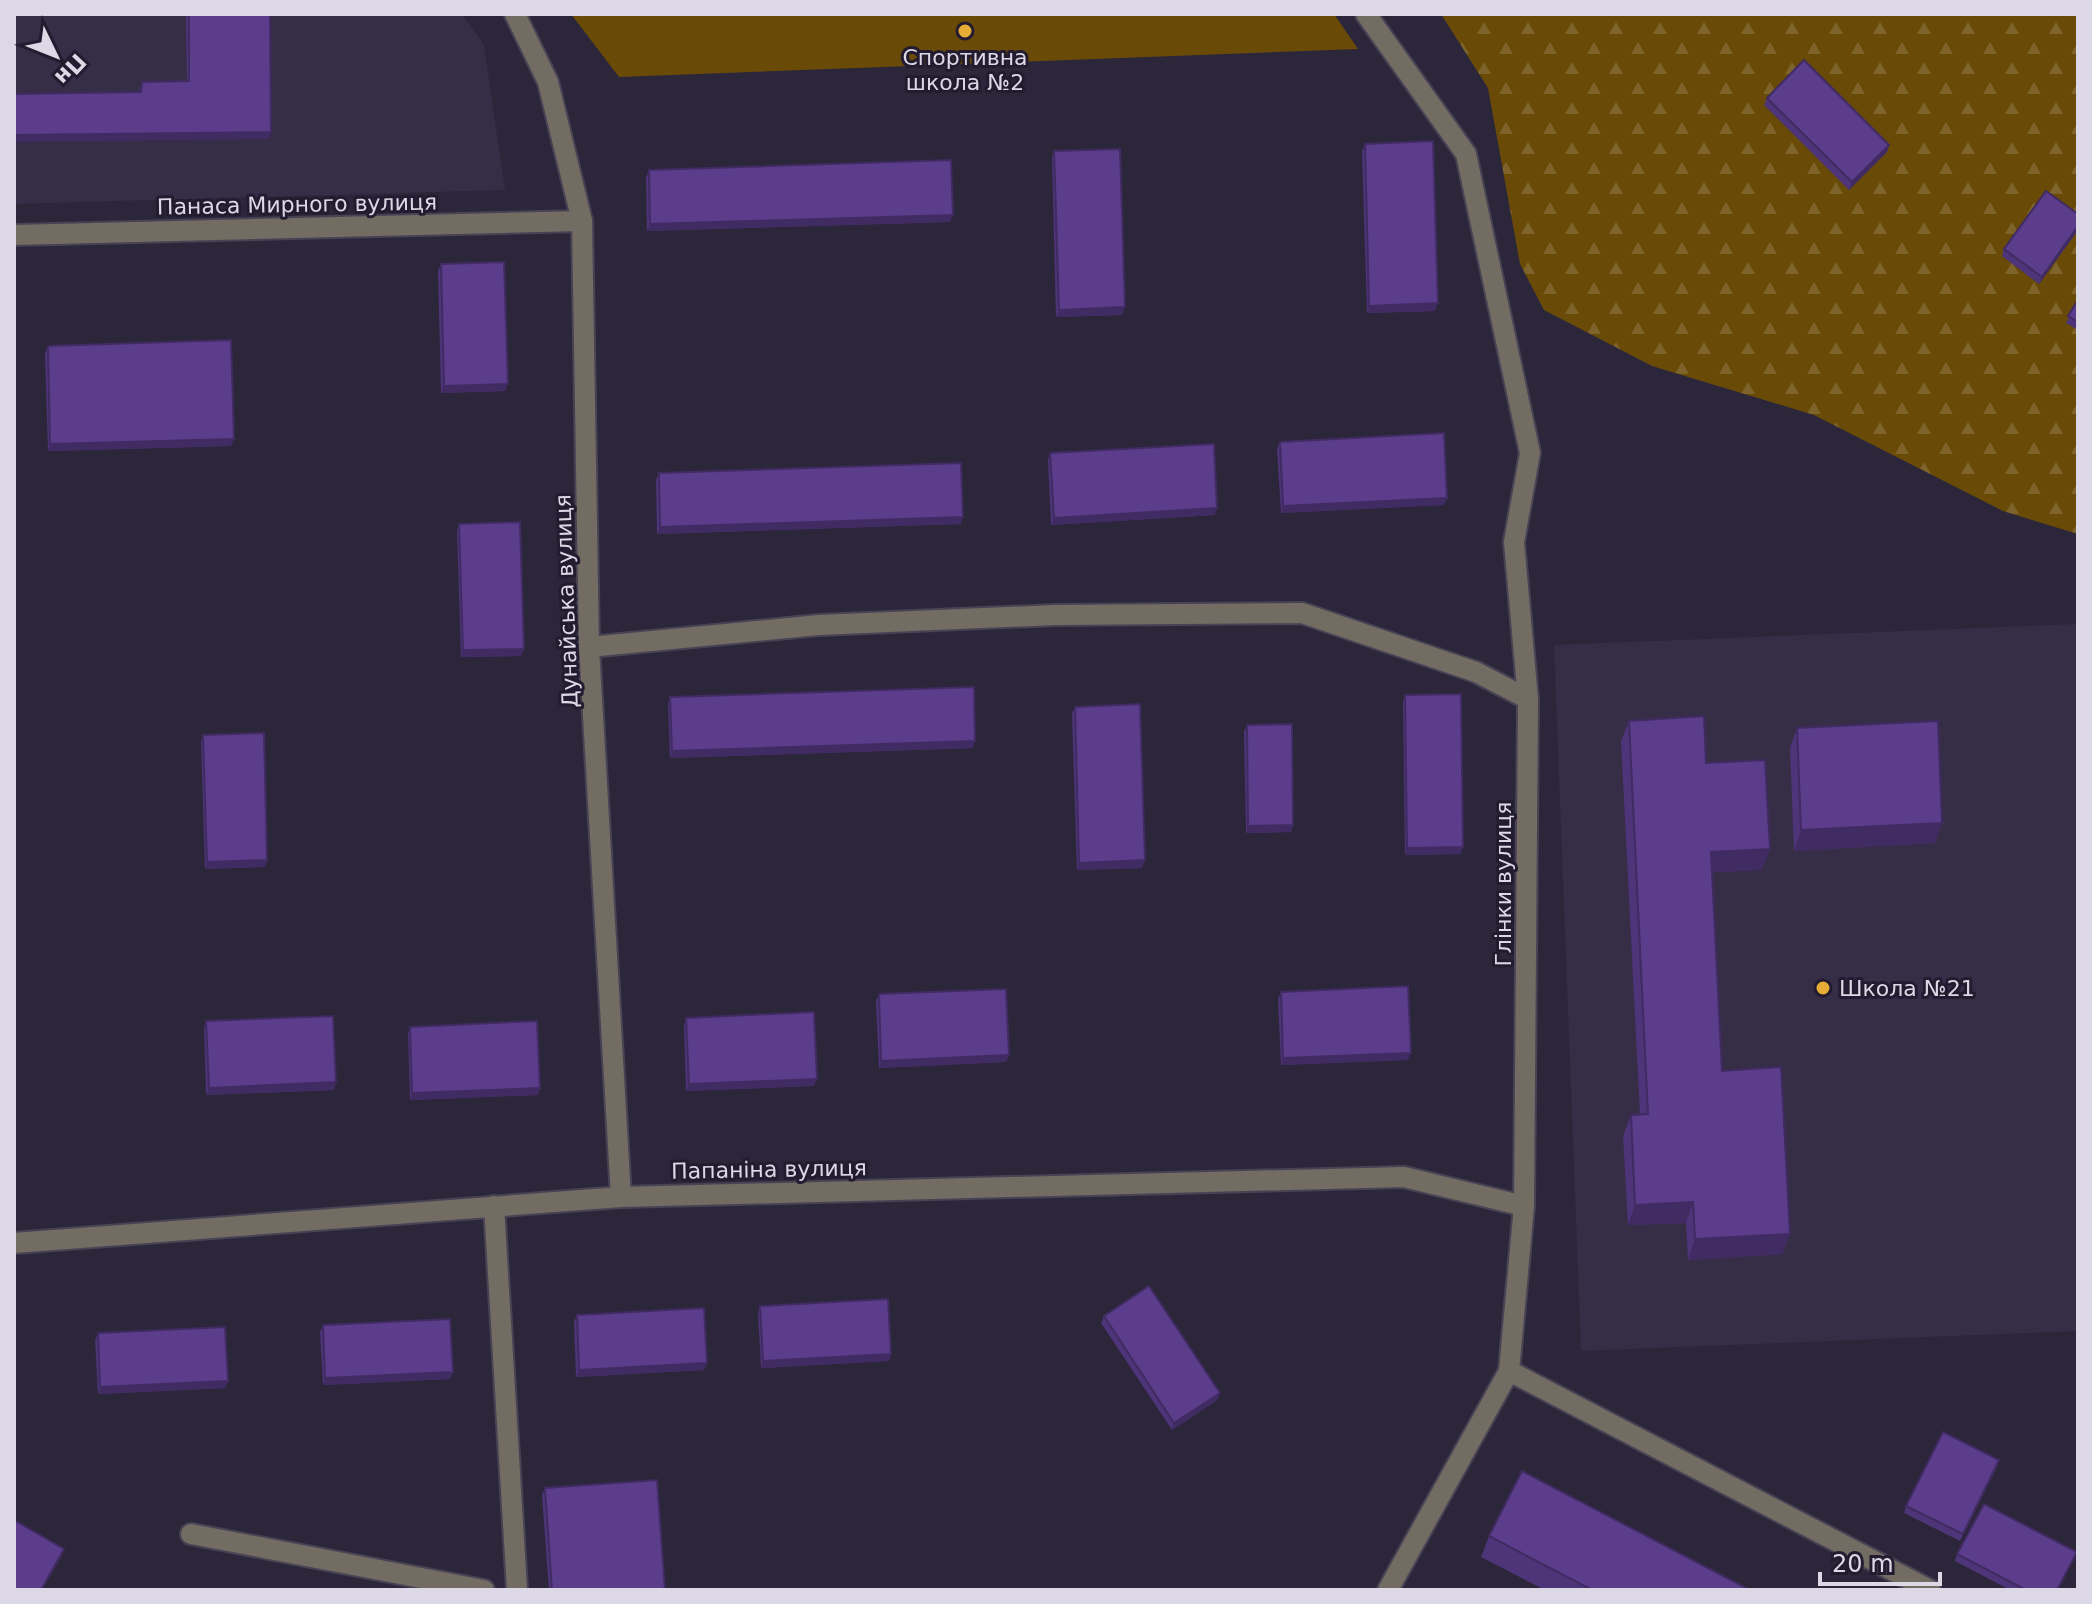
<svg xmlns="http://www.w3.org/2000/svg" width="2092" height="1604" font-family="'DejaVu Sans',sans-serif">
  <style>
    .built { fill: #362d47 }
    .forest { fill: url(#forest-firs) }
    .pitch { fill: #694b07 }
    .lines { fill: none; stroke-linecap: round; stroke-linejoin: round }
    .minor-casing { stroke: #484255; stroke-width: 24 }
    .minor { stroke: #726c63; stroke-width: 20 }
    .wall { fill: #4e3478 }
    .shaded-wall { fill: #402b62 }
    .building { fill: #5b3d8c; stroke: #402b62; stroke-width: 2 }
    .poi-dot { fill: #e6ac36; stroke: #231c30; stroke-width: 3 }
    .labels { text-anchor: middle; stroke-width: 6; stroke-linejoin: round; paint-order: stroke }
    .poi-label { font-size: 22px; fill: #dcd8e5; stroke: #231c30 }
    .street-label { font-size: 22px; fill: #dcd8e5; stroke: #231c30 }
  </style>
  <defs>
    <pattern id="forest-firs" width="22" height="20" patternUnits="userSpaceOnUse" patternTransform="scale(2)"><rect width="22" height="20" fill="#694b07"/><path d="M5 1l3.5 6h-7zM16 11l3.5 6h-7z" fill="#7e642b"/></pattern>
  </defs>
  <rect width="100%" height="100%" fill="#2c263a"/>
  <g class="built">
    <path d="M14,14H462L484,45L505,190L14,204Z"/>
    <path d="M2078,624V1331L1581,1351L1554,645Z"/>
  </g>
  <path class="forest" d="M1441,14H2078V534L2003,511L1814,415L1652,366L1544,310L1520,264L1488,88Z"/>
  <path class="pitch" d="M571,14H1334L1358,49L619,77Z"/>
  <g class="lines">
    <defs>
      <g id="minor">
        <path d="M515,14L548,82L582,221L589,647L621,1197"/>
        <path d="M1366,14L1466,154L1530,453L1514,542L1528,699L1524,1206L1509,1371L1388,1590"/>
        <path d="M14,235L582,221"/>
        <path d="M589,647L819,625L1055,615L1302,613L1476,672L1528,699"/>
        <path d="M494,1206L517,1590"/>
        <path d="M14,1243L621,1197L1404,1177L1524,1206"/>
        <path d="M1509,1371L1930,1590"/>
        <path d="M191,1534L484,1590"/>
      </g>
    </defs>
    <use href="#minor" class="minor-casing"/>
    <use href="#minor" class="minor"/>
  </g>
  <g class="wall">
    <path d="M186,14H270L271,132L269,139L139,92L142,82L187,81Z"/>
    <path d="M1767,98L1889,145L1887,152L1849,190L1764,105Z"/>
    <path d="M1365,144L1435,311L1367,313L1362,151Z"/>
    <path d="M1054,151L1122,315L1056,317L1052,158Z"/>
    <path d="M649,170L950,222L647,231L646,178Z"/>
    <path d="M2078,214V230L2039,284L2002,256L2004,249Z"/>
    <path d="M441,264L505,391L441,393L438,271Z"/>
    <path d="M2078,300V330L2066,323Z"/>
    <path d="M48,346L231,446L48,451L45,353Z"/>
    <path d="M1280,442L1444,505L1281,513L1277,449Z"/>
    <path d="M1050,453L1215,515L1051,525L1048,460Z"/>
    <path d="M659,473L961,524L657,534L656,480Z"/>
    <path d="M459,524L524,649L521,656L461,657L457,531Z"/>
    <path d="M1405,695L1461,854L1405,855L1403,702Z"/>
    <path d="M670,697L973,748L670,758L668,704Z"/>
    <path d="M1075,707L1142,868L1077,870L1072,714Z"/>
    <path d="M1629,721L1706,763L1762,870L1712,872L1722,1071L1790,1234L1782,1254L1688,1260L1686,1223L1628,1225L1623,1136L1631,1115H1640L1621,741Z"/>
    <path d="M1247,725L1293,825L1291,832L1246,833L1244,732Z"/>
    <path d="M1797,728L1942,823L1935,843L1794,851L1790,748Z"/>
    <path d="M203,735L267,860L265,867L205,869L201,742Z"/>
    <path d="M1281,992L1408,1060L1281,1065L1278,999Z"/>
    <path d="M879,994L1009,1055L1006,1062L879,1068L876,1001Z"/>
    <path d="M686,1018L814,1086L686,1091L684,1025Z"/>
    <path d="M206,1021L334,1090L206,1095L204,1028Z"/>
    <path d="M410,1027L540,1088L538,1095L410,1100L408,1034Z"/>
    <path d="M760,1306L891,1354L889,1361L761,1368L758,1313Z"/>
    <path d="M577,1315L704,1370L576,1377L574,1322Z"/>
    <path d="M1104,1316L1220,1393L1217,1400L1172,1430L1101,1323Z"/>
    <path d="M323,1325L450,1379L323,1385L320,1332Z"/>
    <path d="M98,1333L225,1388L98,1394L95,1340Z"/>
    <path d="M1997,1467L1960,1541L1904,1513L1906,1506Z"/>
    <path d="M545,1488L665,1590H549L542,1495Z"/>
    <path d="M1489,1536L1750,1590H1545L1481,1557Z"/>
    <path d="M2077,1552L2058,1590H2010L1955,1561L1957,1554Z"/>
  </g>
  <g class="shaded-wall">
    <path d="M271,132L269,139L14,142V135Z"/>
    <path d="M1889,145L1887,152L1849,190L1852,182Z"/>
    <path d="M953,215L950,222L647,231L650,224Z"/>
    <path d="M2078,226V230L2039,284L2042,277Z"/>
    <path d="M1438,303L1435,311L1367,313L1369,306Z"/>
    <path d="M1125,307L1122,315L1056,317L1059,310Z"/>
    <path d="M508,384L505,391L441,393L444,386Z"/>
    <path d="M234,439L231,446L48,451L50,444Z"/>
    <path d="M1447,498L1444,505L1281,513L1283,506Z"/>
    <path d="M1217,508L1215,515L1051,525L1054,518Z"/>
    <path d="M963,517L961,524L657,534L660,527Z"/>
    <path d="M524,649L521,656L461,657L463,650Z"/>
    <path d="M975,741L973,748L670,758L672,751Z"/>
    <path d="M1942,823L1935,843L1794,851L1801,830Z"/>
    <path d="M1293,825L1291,832L1246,833L1248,826Z"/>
    <path d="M1463,847L1461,854L1405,855L1407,848Z"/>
    <path d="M1770,849L1762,870L1704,873L1711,852Z"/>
    <path d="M267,860L265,867L205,869L207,862Z"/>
    <path d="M1145,860L1142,868L1077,870L1079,863Z"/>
    <path d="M1411,1053L1408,1060L1281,1065L1283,1058Z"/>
    <path d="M1009,1055L1006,1062L879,1068L881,1061Z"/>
    <path d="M817,1079L814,1086L686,1091L689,1084Z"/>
    <path d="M336,1082L334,1090L206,1095L209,1088Z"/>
    <path d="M540,1088L538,1095L410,1100L412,1093Z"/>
    <path d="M1693,1202L1686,1223L1628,1225L1635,1205Z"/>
    <path d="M1790,1234L1782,1254L1688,1260L1695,1239Z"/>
    <path d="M891,1354L889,1361L761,1368L763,1361Z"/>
    <path d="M707,1363L704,1370L576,1377L579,1370Z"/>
    <path d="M453,1372L450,1379L323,1385L325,1378Z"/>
    <path d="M228,1381L225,1388L98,1394L100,1387Z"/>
    <path d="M1220,1393L1217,1400L1172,1430L1174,1423Z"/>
    <path d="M1999,1460L1997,1467L1960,1541L1963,1534Z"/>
    <path d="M64,1549L62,1556L42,1590H41Z"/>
  </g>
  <g class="building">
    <path d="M189,14H270L271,132L14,135V94L141,92L142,82L189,81Z"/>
    <path d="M1804,60L1889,145L1852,182L1767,98Z"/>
    <path d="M1433,141L1438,303L1369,306L1365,144Z"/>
    <path d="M1120,149L1125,307L1059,310L1054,151Z"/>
    <path d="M951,160L953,215L650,224L649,170Z"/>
    <path d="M2046,191L2078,214V226L2042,277L2004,249Z"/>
    <path d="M504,262L508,384L444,386L441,264Z"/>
    <path d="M2078,300V322L2068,316Z"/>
    <path d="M231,340L234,439L50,444L48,346Z"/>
    <path d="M1444,433L1447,498L1283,506L1280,442Z"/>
    <path d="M1214,444L1217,508L1054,518L1050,453Z"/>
    <path d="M961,463L963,517L660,527L659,473Z"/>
    <path d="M520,522L524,649L463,650L459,524Z"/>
    <path d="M974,687L975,741L672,751L670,697Z"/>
    <path d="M1461,694L1463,847L1407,848L1405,695Z"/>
    <path d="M1140,704L1145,860L1079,863L1075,707Z"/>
    <path d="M1704,716L1706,763L1765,760L1770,849L1711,852L1722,1071L1781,1067L1790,1234L1695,1239L1693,1202L1635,1205L1631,1115L1648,1114L1629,721Z"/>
    <path d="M1938,721L1942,823L1801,830L1797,728Z"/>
    <path d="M1292,724L1293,825L1248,826L1247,725Z"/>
    <path d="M264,733L267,860L207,862L203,735Z"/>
    <path d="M1408,986L1411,1053L1283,1058L1281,992Z"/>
    <path d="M1006,989L1009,1055L881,1061L879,994Z"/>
    <path d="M814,1012L817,1079L689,1084L686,1018Z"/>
    <path d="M333,1016L336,1082L209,1088L206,1021Z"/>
    <path d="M537,1021L540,1088L412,1093L410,1027Z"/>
    <path d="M1149,1286L1220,1393L1174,1423L1104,1316Z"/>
    <path d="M888,1299L891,1354L763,1361L760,1306Z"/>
    <path d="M704,1308L707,1363L579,1370L577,1315Z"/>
    <path d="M450,1319L453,1372L325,1378L323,1325Z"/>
    <path d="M225,1327L228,1381L100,1387L98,1333Z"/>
    <path d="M1943,1432L1999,1460L1963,1534L1906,1506Z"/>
    <path d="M1522,1471L1750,1590H1592L1489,1536Z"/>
    <path d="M657,1480L665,1590H552L545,1488Z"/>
    <path d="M1984,1504L2077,1552L2057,1590H2026L1957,1554Z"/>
    <path d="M14,1520L64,1549L41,1590H14Z"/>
  </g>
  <g class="poi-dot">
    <circle cx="965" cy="31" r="8"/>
    <circle cx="1823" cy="988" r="8"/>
  </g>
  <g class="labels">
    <g class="poi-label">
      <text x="965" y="65">Спортивна<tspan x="965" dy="25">школа №2</tspan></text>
      <text x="1839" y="996" text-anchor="start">Школа №21</text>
    </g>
    <g class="street-label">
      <text transform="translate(297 204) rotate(-1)" y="8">Панаса Мирного вулиця</text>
      <text transform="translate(566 601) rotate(-92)" y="8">Дунайська вулиця</text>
      <text transform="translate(1503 884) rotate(-90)" y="8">Глінки вулиця</text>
      <text transform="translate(769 1169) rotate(-1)" y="8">Папаніна вулиця</text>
    </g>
  </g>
  <rect width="2092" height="1604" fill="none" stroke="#dcd8e5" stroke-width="32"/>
  <g transform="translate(56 56) rotate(133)" stroke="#231c30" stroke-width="6" paint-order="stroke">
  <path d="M0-6L14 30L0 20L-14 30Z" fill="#dcd8e5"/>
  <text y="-12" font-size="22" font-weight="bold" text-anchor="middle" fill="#dcd8e5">Пн</text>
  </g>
  <path d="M1820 1572v12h120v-12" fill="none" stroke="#dcd8e5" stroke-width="4"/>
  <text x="1832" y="1572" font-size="24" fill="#dcd8e5" stroke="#231c30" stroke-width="6" paint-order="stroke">20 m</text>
</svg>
